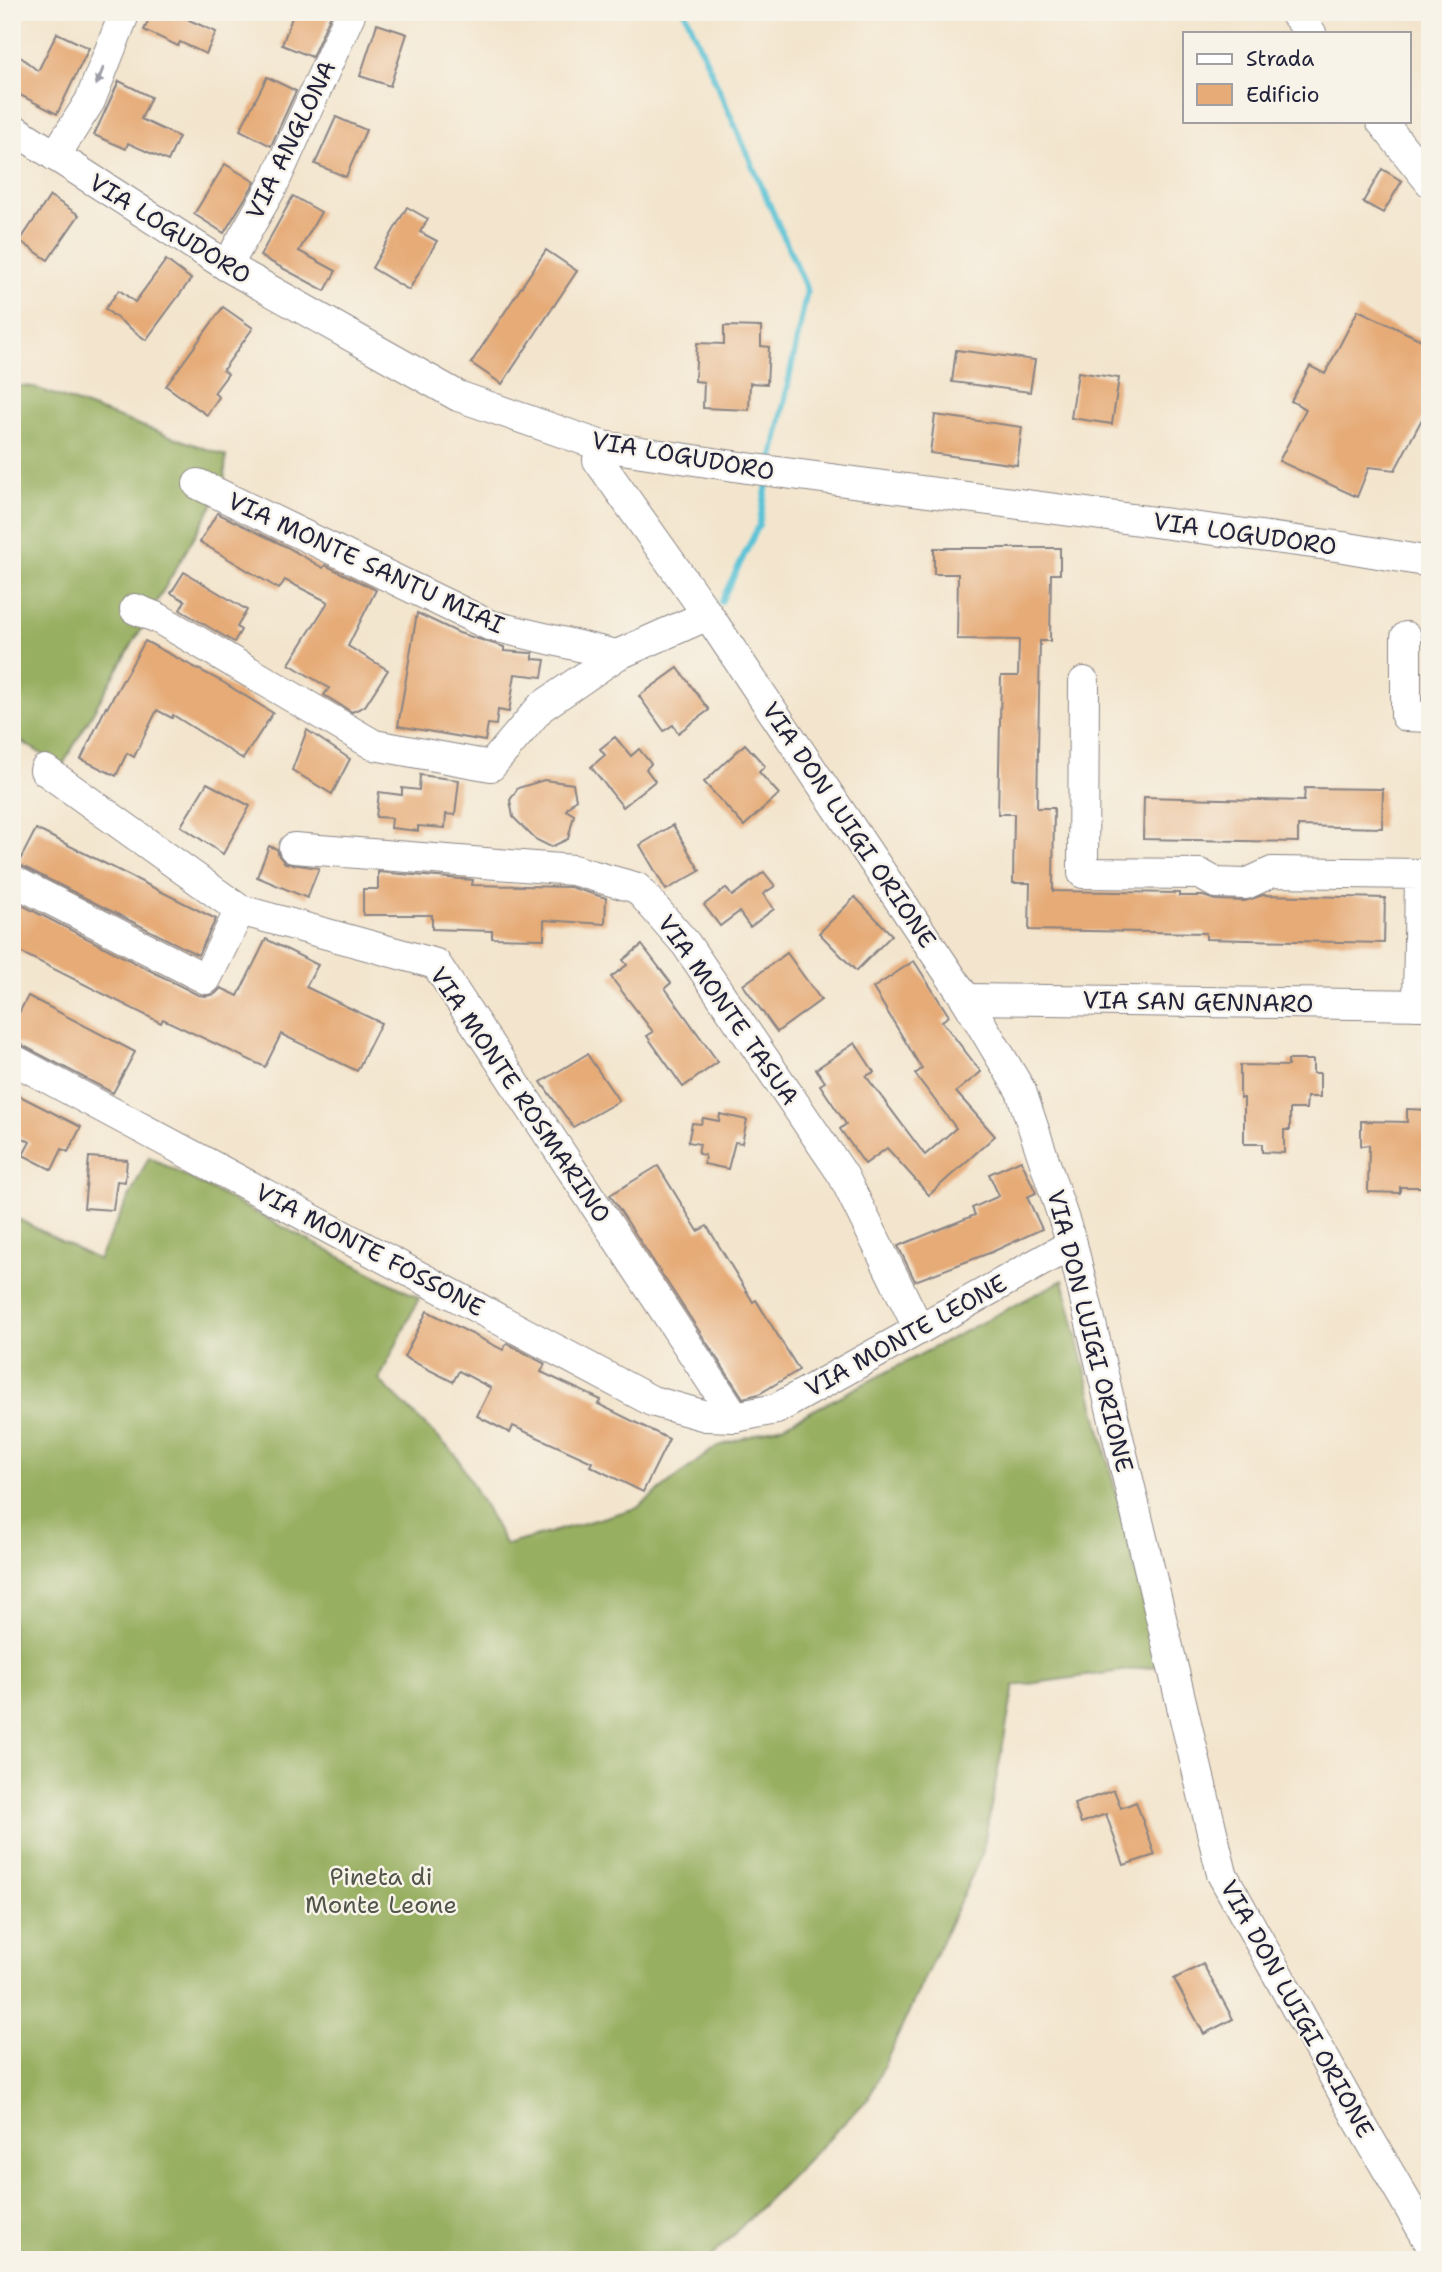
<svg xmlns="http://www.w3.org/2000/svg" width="1442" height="2272" font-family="'Shantell Sans',sans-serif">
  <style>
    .forest { fill: #97af60; stroke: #5c684e; stroke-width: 2 }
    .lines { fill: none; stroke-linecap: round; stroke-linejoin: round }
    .stream { stroke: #59c2d6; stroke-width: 6 }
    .building { fill: #e6ab77 }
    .minor-casing { stroke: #8a8484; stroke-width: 32 }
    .minor { stroke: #fff; stroke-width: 30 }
    .oneway { fill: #9c9ca7 }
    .labels { text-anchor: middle; stroke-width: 5; stroke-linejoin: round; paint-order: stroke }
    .street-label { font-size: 24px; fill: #22223b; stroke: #f7f3e8 }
    .park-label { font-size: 24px; fill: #51554a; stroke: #f7f3e8 }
  </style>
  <rect width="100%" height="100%" fill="#f7f3e8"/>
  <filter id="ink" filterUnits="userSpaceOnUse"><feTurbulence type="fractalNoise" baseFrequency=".0143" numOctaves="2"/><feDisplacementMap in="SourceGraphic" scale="14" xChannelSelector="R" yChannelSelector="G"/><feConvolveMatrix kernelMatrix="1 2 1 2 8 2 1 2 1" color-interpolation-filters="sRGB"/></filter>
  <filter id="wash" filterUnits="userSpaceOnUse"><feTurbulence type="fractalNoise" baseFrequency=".00686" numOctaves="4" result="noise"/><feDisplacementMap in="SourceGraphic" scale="28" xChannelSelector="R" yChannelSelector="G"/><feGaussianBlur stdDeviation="1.57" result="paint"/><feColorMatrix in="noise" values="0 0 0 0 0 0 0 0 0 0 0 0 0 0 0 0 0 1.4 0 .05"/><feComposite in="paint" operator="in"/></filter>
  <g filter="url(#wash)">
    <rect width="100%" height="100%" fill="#f3e5cd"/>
    <g class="forest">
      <path d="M12,385L33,387L226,456L224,485L62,766L12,736Z"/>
      <path d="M149,1157L419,1298L379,1380L456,1455L506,1545L637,1508L716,1447L785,1425L1063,1280L1159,1666L1014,1686L982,1854L869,2098L708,2260H12V1216L98,1260Z"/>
    </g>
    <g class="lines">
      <g class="stream">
        <path d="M685,12L807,290L772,463"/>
        <path d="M721,602L759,525L768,480"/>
      </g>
    </g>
    <g id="blocks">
      <g class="building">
        <path d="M152,12H193L189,20L216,32L206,54L180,42L178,46L144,30Z"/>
        <path d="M294,12H332L312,57L282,45Z"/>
        <path d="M377,24L407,34L390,86L360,76Z"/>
        <path d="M57,33L89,48L57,114L12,91V50L38,71Z"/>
        <path d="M267,77L296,91L271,146L240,130Z"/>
        <path d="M119,81L151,97L141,119L179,137L168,161L128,143L126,149L94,135Z"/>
        <path d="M336,117L366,130L346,177L315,164Z"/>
        <path d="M225,164L255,182L224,233L194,214Z"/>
        <path d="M1382,169L1402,181L1383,213L1363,202Z"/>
        <path d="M50,196L79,215L48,260L20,241Z"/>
        <path d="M293,196L321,212L299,251L336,271L325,291L260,256Z"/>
        <path d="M407,207L428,219L420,232L437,241L409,290L372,268Z"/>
        <path d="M546,250L577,271L502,384L471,363Z"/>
        <path d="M166,260L191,279L146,340L105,309L119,290L135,302Z"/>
        <path d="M223,307L253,328L223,370L228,374L214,393L219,397L207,415L166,386Z"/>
        <path d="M1358,310L1430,344V404L1395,470L1369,467L1357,497L1279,461L1306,409L1291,401L1310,366L1325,374Z"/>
        <path d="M724,326L761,327V346L769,347L767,384L750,383L749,410L703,408L704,382L695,381L697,343L724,344Z"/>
        <path d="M956,350L1035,360L1030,392L952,382Z"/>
        <path d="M1078,372L1119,378L1112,424L1071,418Z"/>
        <path d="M935,415L1022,427L1017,465L930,453Z"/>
        <path d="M217,513L287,547L323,568L325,565L376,590L348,646L388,670L365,706L352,712L324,695L329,688L289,664L328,602L285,580L279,589L200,542Z"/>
        <path d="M934,548H1060V574H1051L1050,641H1040L1037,808H1054L1053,891L1179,893V896H1203L1215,900L1245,901L1263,895L1385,898L1384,943L1206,939V933L1029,930L1030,883H1013L1014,814H998L1001,676H1018L1019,640L957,639L958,574H934Z"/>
        <path d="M184,572L247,610L237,627L241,630L234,642L180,610L185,601L171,593Z"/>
        <path d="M417,613L459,633L504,647V651L530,653H533V659L545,660L542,677L515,674L509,712L498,710L496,725L488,724L485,741L398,726Z"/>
        <path d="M145,641L221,681L273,713L243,759L173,715L172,718L157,710L134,757L127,753L116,776L81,759L106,707L107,708Z"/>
        <path d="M678,668L709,710L678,733L673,725L664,731L639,696Z"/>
        <path d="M307,730L350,759L332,794L292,770Z"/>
        <path d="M615,737L631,756L639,749L651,764L646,769L655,781L623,807L591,767L605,755L600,749Z"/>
        <path d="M745,744L765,766L759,772L779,794L744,826L704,782Z"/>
        <path d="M420,775L459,780L455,815L446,814L445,828L418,826V831L391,828L392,818L376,817L379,792L402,795V788L419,790Z"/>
        <path d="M544,780L573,784L576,799L566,810L574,815L568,839L551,847L535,839L513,817L510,800L518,788Z"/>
        <path d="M207,783L250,806L223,854L181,826Z"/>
        <path d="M1305,788L1383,789L1382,828L1298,826V842L1143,839L1144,797L1304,801Z"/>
        <path d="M673,825L700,871L666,890L640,845Z"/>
        <path d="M36,829L216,919L198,955L18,864Z"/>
        <path d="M269,846L277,849L279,856L285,863L319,868L307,898L257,877Z"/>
        <path d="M378,872L473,880L472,885L570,887L606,898L605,924L544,920V939L492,938V931L432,929V915H363V889H378Z"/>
        <path d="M764,872L775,886L763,894L774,909L750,927L739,912L720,926L704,905L726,888L732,896Z"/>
        <path d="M855,897L892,935L856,971L819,933Z"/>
        <path d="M12,900L198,995L206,996L215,994L221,988L238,996L266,939L318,965L306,987L381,1023L357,1071L281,1034L265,1067L163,1019L161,1023L12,948Z"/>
        <path d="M642,945L671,983L665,988L718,1062L683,1087L647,1036L653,1032L611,977L627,965L623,960Z"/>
        <path d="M787,953L821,1000L777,1032L743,985Z"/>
        <path d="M914,961L949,1016L942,1021L981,1072L956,1092L995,1136L929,1195L887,1148L865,1164L840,1129L846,1124L820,1085L825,1082L816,1069L855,1043L874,1072L866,1076L925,1155L956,1128L915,1074L922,1069L873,988Z"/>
        <path d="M28,996L135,1052L113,1093L20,1044L12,1042V1026Z"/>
        <path d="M587,1054L619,1101L573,1127L541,1082Z"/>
        <path d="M1288,1060H1313V1073H1320V1097H1307L1306,1109H1290V1130H1284V1153L1262,1152V1144H1244V1098H1240V1065L1288,1066Z"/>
        <path d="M12,1092L81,1127L68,1152L62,1149L52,1170L23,1155L30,1142L12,1132Z"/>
        <path d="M1407,1109L1430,1110V1187H1400V1193L1368,1192L1369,1145L1361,1146V1121L1407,1122Z"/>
        <path d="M720,1114L747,1120L742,1143L735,1142L728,1169L704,1164L705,1155L698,1154L700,1144L688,1142L692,1123L701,1124L703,1118L719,1121Z"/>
        <path d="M89,1157L127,1160L125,1182L117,1181L113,1210L84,1208Z"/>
        <path d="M1021,1160L1036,1193L1027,1197L1042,1229L992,1252L915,1281L898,1246L975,1215L972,1208L999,1196L989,1174Z"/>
        <path d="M658,1166L698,1231L707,1226L753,1302L756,1300L799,1370L759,1394L743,1398L610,1195Z"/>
        <path d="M427,1311L503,1350L507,1343L545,1364L541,1372L601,1400L598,1404L669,1439L643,1492L590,1466L592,1462L513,1426L510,1433L477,1416L491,1388L459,1371L453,1382L404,1357Z"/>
        <path d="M1114,1790L1121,1808L1136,1802L1155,1855L1124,1865L1106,1814L1081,1823L1074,1804Z"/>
        <path d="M1203,1964L1233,2019L1204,2034L1174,1979Z"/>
      </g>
    </g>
  </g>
  <g filter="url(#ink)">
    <use href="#blocks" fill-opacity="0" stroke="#8a8484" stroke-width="2"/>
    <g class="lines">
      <defs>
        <g id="minor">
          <path d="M1294,12L1311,33"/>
          <path d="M1381,121L1430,182"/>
          <path d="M12,128L227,266L458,396L602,446L747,468L1343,547L1430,562"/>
          <path d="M55,156L90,101L125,12"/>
          <path d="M227,266L273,185L351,12"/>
          <path d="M602,446L598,460L708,615L966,999L1021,1091L1072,1244L1222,1874L1355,2114L1430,2243"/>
          <path d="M198,484L489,625L617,655"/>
          <path d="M135,609L158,618L374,745L491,766L541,707L617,655L708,615"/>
          <path d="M1406,637V716L1430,717"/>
          <path d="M1084,682L1083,873L1200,874L1216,883L1246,884L1272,872L1420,874L1418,1005"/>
          <path d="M45,770L240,910L436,964L735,1417"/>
          <path d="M294,848L573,870L637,888L686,944L843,1175L919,1329"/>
          <path d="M12,880L206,979L240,910"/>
          <path d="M966,999L1430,1005"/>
          <path d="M12,1059L652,1401L706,1416L735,1417L776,1409L1072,1244"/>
        </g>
      </defs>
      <use href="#minor" class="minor-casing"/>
      <use href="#minor" class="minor"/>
    </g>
    <defs><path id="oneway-solid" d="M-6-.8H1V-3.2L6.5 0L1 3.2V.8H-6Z" transform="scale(1.75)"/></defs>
    <use class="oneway" href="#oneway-solid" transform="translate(100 76) rotate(112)"/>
  </g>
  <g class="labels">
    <g class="street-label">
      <text transform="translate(291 140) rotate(-64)" y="8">VIA ANGLONA</text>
      <text transform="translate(170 229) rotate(32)" y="8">VIA LOGUDORO</text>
      <text transform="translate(683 456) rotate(10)" y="8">VIA LOGUDORO</text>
      <text transform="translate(1245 534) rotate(8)" y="8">VIA LOGUDORO</text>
      <text transform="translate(366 563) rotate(25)" y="8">VIA MONTE SANTU MIAI</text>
      <text transform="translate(849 825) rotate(56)" y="8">VIA DON LUIGI ORIONE</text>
      <text transform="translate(1198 1002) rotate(1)" y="8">VIA SAN GENNARO</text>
      <text transform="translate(728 1010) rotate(55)" y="8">VIA MONTE TASUA</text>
      <text transform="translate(520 1095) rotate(56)" y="8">VIA MONTE ROSMARINO</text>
      <text transform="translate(370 1250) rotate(28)" y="8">VIA MONTE FOSSONE</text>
      <text transform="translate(1090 1331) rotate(76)" y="8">VIA DON LUIGI ORIONE</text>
      <text transform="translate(906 1336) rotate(-29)" y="8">VIA MONTE LEONE</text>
      <text transform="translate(1297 2009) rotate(61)" y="8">VIA DON LUIGI ORIONE</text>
    </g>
    <g class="park-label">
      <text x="381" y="1885">Pineta di<tspan x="381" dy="28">Monte Leone</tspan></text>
    </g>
  </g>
  <rect width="1442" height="2272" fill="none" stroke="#f7f3e8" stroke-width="42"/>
  <rect x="1183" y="32" width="228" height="91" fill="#f7f3e8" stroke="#a29fa3" stroke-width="2"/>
  <rect x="1197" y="54" width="35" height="10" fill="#ffffff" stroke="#a29fa3" stroke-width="2"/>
  <text x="1246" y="66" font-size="21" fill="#22223b">Strada</text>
  <rect x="1197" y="84" width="35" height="21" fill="#e6ab77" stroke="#a29fa3" stroke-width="2"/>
  <text x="1246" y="102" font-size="21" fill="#22223b">Edificio</text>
</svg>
